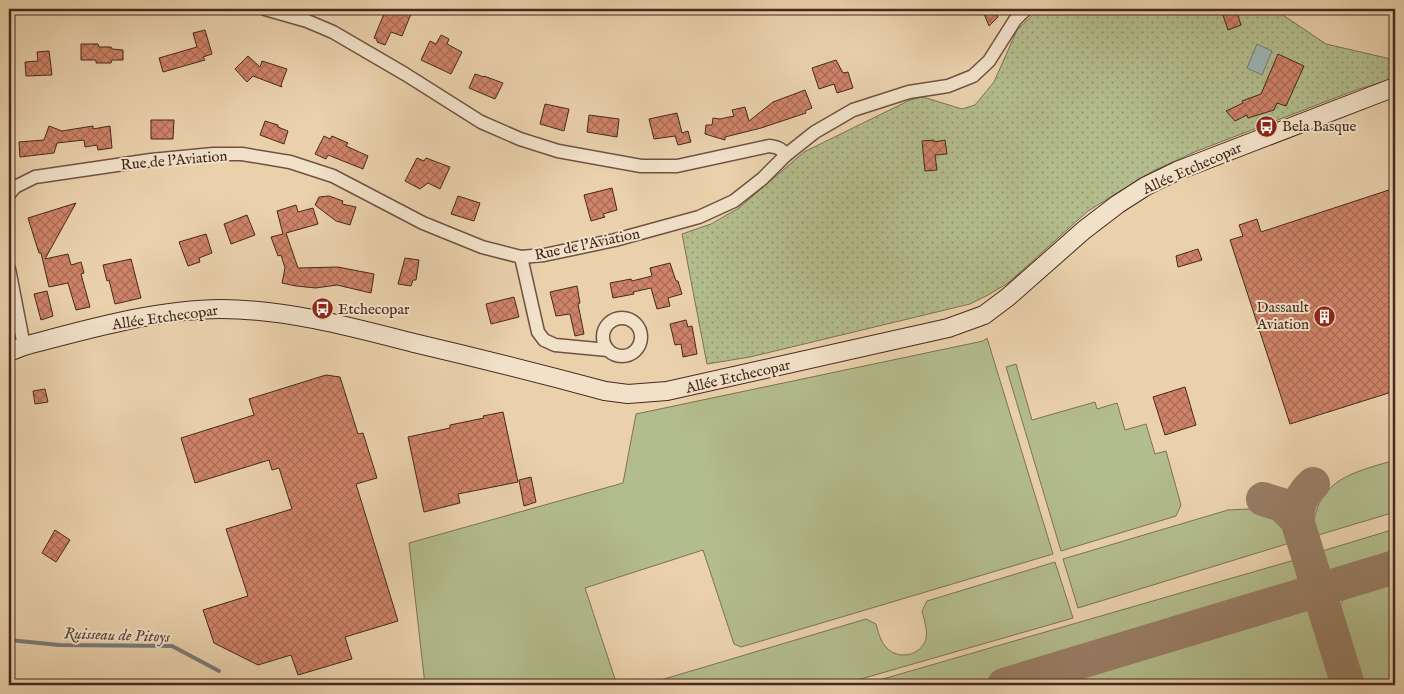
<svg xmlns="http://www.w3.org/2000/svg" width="1404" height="694" font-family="'IM FELL English',serif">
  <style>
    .green { fill: #b3bc8c; stroke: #7c7255 }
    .park { fill: url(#park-dots); stroke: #7c7255 }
    .water { fill: #9db4b5; stroke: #7a7c79 }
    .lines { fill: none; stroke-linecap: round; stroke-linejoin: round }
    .stream { stroke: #7a7c79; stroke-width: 4 }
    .taxiway { stroke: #987d65; stroke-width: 34 }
    .building { fill: url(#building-cross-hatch); stroke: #46291e }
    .street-casing { stroke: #6f5342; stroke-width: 15 }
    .secondary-casing { stroke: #46291e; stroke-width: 20 }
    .street { stroke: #f1e1c9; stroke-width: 12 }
    .secondary { stroke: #f1e1c9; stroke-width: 18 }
    .labels { text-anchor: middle; stroke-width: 4; stroke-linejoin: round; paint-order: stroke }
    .poi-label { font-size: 15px; fill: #46291e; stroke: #f1e1c9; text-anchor: start }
    .street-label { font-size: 15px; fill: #46291e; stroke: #f1e1c9 }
    .water-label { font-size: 16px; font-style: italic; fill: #57453c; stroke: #f1e1c9 }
  </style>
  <defs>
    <pattern id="park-dots" width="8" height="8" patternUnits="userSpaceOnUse" patternTransform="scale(1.25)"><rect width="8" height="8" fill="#b3bc8c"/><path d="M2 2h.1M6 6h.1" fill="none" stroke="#939972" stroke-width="1.8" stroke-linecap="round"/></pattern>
    <pattern id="building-cross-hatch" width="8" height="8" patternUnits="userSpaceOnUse" patternTransform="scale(1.25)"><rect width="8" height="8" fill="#cf8368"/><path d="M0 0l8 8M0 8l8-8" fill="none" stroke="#aa6b55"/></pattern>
  </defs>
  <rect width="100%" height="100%" fill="#ead1ac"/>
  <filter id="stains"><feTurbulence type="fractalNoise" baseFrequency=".004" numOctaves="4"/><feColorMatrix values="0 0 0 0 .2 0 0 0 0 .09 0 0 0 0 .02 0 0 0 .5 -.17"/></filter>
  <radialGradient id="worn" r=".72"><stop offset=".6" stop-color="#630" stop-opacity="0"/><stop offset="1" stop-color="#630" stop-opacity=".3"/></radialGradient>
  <g class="green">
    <path d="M987,338L1053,554L741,647L734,644L703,550L585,588L617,685H425L409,543L623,483L636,414L983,341Z"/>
    <path d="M1016,364L1032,420L1095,402L1097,409L1117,403L1125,430L1146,424L1155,454L1166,451L1181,505L1176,516L1061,551L1006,367Z"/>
    <path d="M1395,460V512L1315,536C1315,530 1313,523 1315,516C1323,477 1362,470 1395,460Z"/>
    <path d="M1249,509C1268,515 1285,523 1293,542L1078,608L1063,559L1228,510Z"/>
    <path d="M1395,529V560L1327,580L1319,552Z"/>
    <path d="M1298,559L1307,586L980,685H862Z"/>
    <path d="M1055,562L1073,618L840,685H644L866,619L876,624C878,631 880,640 885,646C895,659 917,658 925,642C929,633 924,620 922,611L927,601Z"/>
    <path d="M1395,573V685H1359L1338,620L1341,604L1347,592L1360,583Z"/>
    <path d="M1305,603L1312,608L1316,615L1338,685H1028L1296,604Z"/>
  </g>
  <path class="park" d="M1039,9H1278L1280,13L1326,44L1395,60V78L1356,90L1197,151L1153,171L1088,211L1008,283L988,295L970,304L750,357L707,364L682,234L711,224L739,208L804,152L910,100L923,97L962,109L975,105L994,82L1017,30Z"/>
  <path class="water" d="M1257,44L1272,51L1262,75L1247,68Z"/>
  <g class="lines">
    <path class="stream" d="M9,640L59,645L172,646L219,671"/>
    <g class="taxiway">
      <path d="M1313,484C1301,495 1298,504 1297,520L1348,685"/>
      <path d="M1263,499L1282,505L1297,520"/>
      <path d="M1004,685L1395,567"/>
    </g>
  </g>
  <g class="building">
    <path d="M386,9H413L402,36L391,32L385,45L377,42V39L374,38Z"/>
    <path d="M982,9H995L998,17L989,26Z"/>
    <path d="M1232,9H1236L1241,25L1228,30L1222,12Z"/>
    <path d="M205,30L212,54L203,57L205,60L163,72L159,58L197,47L193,33Z"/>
    <path d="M441,35L449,39L447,44L462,52L451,74L421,60L430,41L436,44Z"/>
    <path d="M81,44H98L99,47H111L112,49L123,50V60H112L111,63H96V60H81Z"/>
    <path d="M49,51L52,75L26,76L25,62L38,61L37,52Z"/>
    <path d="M1278,54L1304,66L1286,106L1277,103L1274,110L1248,118L1247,115L1235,121L1226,111L1243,103L1242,101L1261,94Z"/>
    <path d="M248,56L260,67L262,61L287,69L281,85L282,87L253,76L247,82L235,69Z"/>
    <path d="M836,60L843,73L848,72L853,88L837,93L834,84L819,89L812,68Z"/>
    <path d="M475,74L484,77V76L503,83L495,99L469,88Z"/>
    <path d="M805,90L812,108L805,111L806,113L761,128L725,137V140L705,134L706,125H712L713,118L720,119L734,116L732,110L745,107L749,121L773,102Z"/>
    <path d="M545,104L569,109L564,131L540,124Z"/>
    <path d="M677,113L682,133L688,131L691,142L678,145L675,136L654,139L649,119Z"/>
    <path d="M589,115L619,119L617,137L587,132Z"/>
    <path d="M151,120H174L173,139H151Z"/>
    <path d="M265,121L278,125V127L288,131L284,144L260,135Z"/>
    <path d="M49,126L62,131L93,126V129L110,126L112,148L98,150L97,145L85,147L84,140L57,143L54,153L20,157L19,142L44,140Z"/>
    <path d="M324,136L330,139L332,136L348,143L346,146L368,156L363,169L328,155L326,159L315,154Z"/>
    <path d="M934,140V142L945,140L947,154L935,155L937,170L925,171L922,141Z"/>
    <path d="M417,158L424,161L426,158L450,167L440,189L428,183L420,189L405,181Z"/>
    <path d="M612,188L617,210L603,214L605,217L591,221L584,195Z"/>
    <path d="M1395,188V391L1290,424L1230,240L1243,236L1239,225L1257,219L1261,232Z"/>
    <path d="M329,196L343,201L342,204L356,207L350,225L336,221L315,205L319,197Z"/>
    <path d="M458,196L480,203L474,221L451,214Z"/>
    <path d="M76,203L45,259L68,254L71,265L81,262L84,273L81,274L90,307L76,310L68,283L49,287L41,253H39L28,218Z"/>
    <path d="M296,205L298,212L313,208L318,224L286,233L298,268L338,267L374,274L371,293L337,285L316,288L296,286L282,283L285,268L281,255L278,256L271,237L283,234L277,211Z"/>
    <path d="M247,215L255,235L231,244L224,224Z"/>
    <path d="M206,234L212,253L199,258L200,262L188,266L179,242Z"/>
    <path d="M1198,249L1202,260L1178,267L1176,256Z"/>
    <path d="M405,258L419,260L416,280H413L411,286L398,284Z"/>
    <path d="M131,259L141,298L115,304L109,280L107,281L103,265Z"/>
    <path d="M670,263L676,281H678L682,294L668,298L670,306L657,309L651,288L633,292L634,294L613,298L610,283L631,279L632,281L652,276L650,268Z"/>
    <path d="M577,286L580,303L578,304L584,334L575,336L570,314L556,316L550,292Z"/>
    <path d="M47,291L53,316L41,320L34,294Z"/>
    <path d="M514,297L519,317L491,324L486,304Z"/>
    <path d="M686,320L688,327L692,326L697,354L683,357L681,344L675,345L670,324Z"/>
    <path d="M326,375L340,377L358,434L363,433L377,478L356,484L398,621L345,637L352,659L298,675L291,655L258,665L214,643L203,610L248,596L226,529L292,509L279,468L272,470L269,460L195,483L181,438L254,415L249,399Z"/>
    <path d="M1185,387L1196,425L1165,435L1153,397Z"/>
    <path d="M45,389L48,402L35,404L33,391Z"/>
    <path d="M503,412L518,482L458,494L460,503L424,512L408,437L450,428V425L484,418L483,416Z"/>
    <path d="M531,477L536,502L524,506L519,480Z"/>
    <path d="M55,530L70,540L56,562L42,553Z"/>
  </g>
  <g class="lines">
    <defs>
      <g id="street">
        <path d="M265,9L307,21L333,32L405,74L481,122L520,139L558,151L641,166H677L769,146C777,147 781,148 786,155"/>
        <path d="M9,194L15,187L35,177L151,160L213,154H242L290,162L333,176L423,223L482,247L521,257L544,255L615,240L699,217L734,201L762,179L786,155L815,132L853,110L909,92L948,86L973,76L989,61L1015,20L1026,9"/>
        <path d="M521,257L538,332L544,340L555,345L608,350"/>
        <path d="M9,269L24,346"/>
        <circle cx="622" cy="337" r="19"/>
      </g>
      <path id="secondary" d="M9,352L24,346C85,330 157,309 221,309C285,309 352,327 414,343C478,358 542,374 605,391L628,394L667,391L948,328L984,315L1008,297L1084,230L1118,204L1146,186L1177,171L1395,87"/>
    </defs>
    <use href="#street" class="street-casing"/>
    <use href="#secondary" class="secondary-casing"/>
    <use href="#street" class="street"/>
    <use href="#secondary" class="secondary"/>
  </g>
  <defs>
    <symbol id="bus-disc" viewBox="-11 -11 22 22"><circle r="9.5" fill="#8f2418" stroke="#f1e1c9"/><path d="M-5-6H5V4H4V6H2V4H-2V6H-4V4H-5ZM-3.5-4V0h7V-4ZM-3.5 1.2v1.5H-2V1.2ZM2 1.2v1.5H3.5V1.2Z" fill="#fff"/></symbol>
    <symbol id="building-disc" viewBox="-11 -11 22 22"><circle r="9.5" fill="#8f2418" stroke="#f1e1c9"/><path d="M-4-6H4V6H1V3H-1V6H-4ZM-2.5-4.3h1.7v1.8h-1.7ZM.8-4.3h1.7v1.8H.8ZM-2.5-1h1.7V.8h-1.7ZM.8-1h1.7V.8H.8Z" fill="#fff"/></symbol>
  </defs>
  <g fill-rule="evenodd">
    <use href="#bus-disc" x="1254" y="114" width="25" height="25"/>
    <use href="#bus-disc" x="310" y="296" width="25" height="25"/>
    <use href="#building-disc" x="1312" y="304" width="25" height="25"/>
  </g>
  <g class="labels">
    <g class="poi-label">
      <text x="1282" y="131">Bela Basque</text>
      <text x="1309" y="312" text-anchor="end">Dassault<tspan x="1309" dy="17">Aviation</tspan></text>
      <text x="338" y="314">Etchecopar</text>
    </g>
    <g class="street-label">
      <text transform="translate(174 160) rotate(-5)" y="5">Rue de l'Aviation</text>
      <text transform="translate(1192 168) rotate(-24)" y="5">Allée Etchecopar</text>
      <text transform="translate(587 244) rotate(-12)" y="5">Rue de l'Aviation</text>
      <text transform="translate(165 317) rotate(-8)" y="5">Allée Etchecopar</text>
      <text transform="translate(738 376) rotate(-13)" y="5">Allée Etchecopar</text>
    </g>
    <g class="water-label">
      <text transform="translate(117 634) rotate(2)" y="6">Ruisseau de Pitoys</text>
    </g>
  </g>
  <rect width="1404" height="694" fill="none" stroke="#ead1ac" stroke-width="30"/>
  <rect x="10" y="10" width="1384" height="674" fill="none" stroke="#46291e" stroke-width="2.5"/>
  <rect x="15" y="15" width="1374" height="664" fill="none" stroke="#46291e"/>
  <rect width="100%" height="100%" filter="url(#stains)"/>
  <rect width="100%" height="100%" fill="url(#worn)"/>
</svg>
